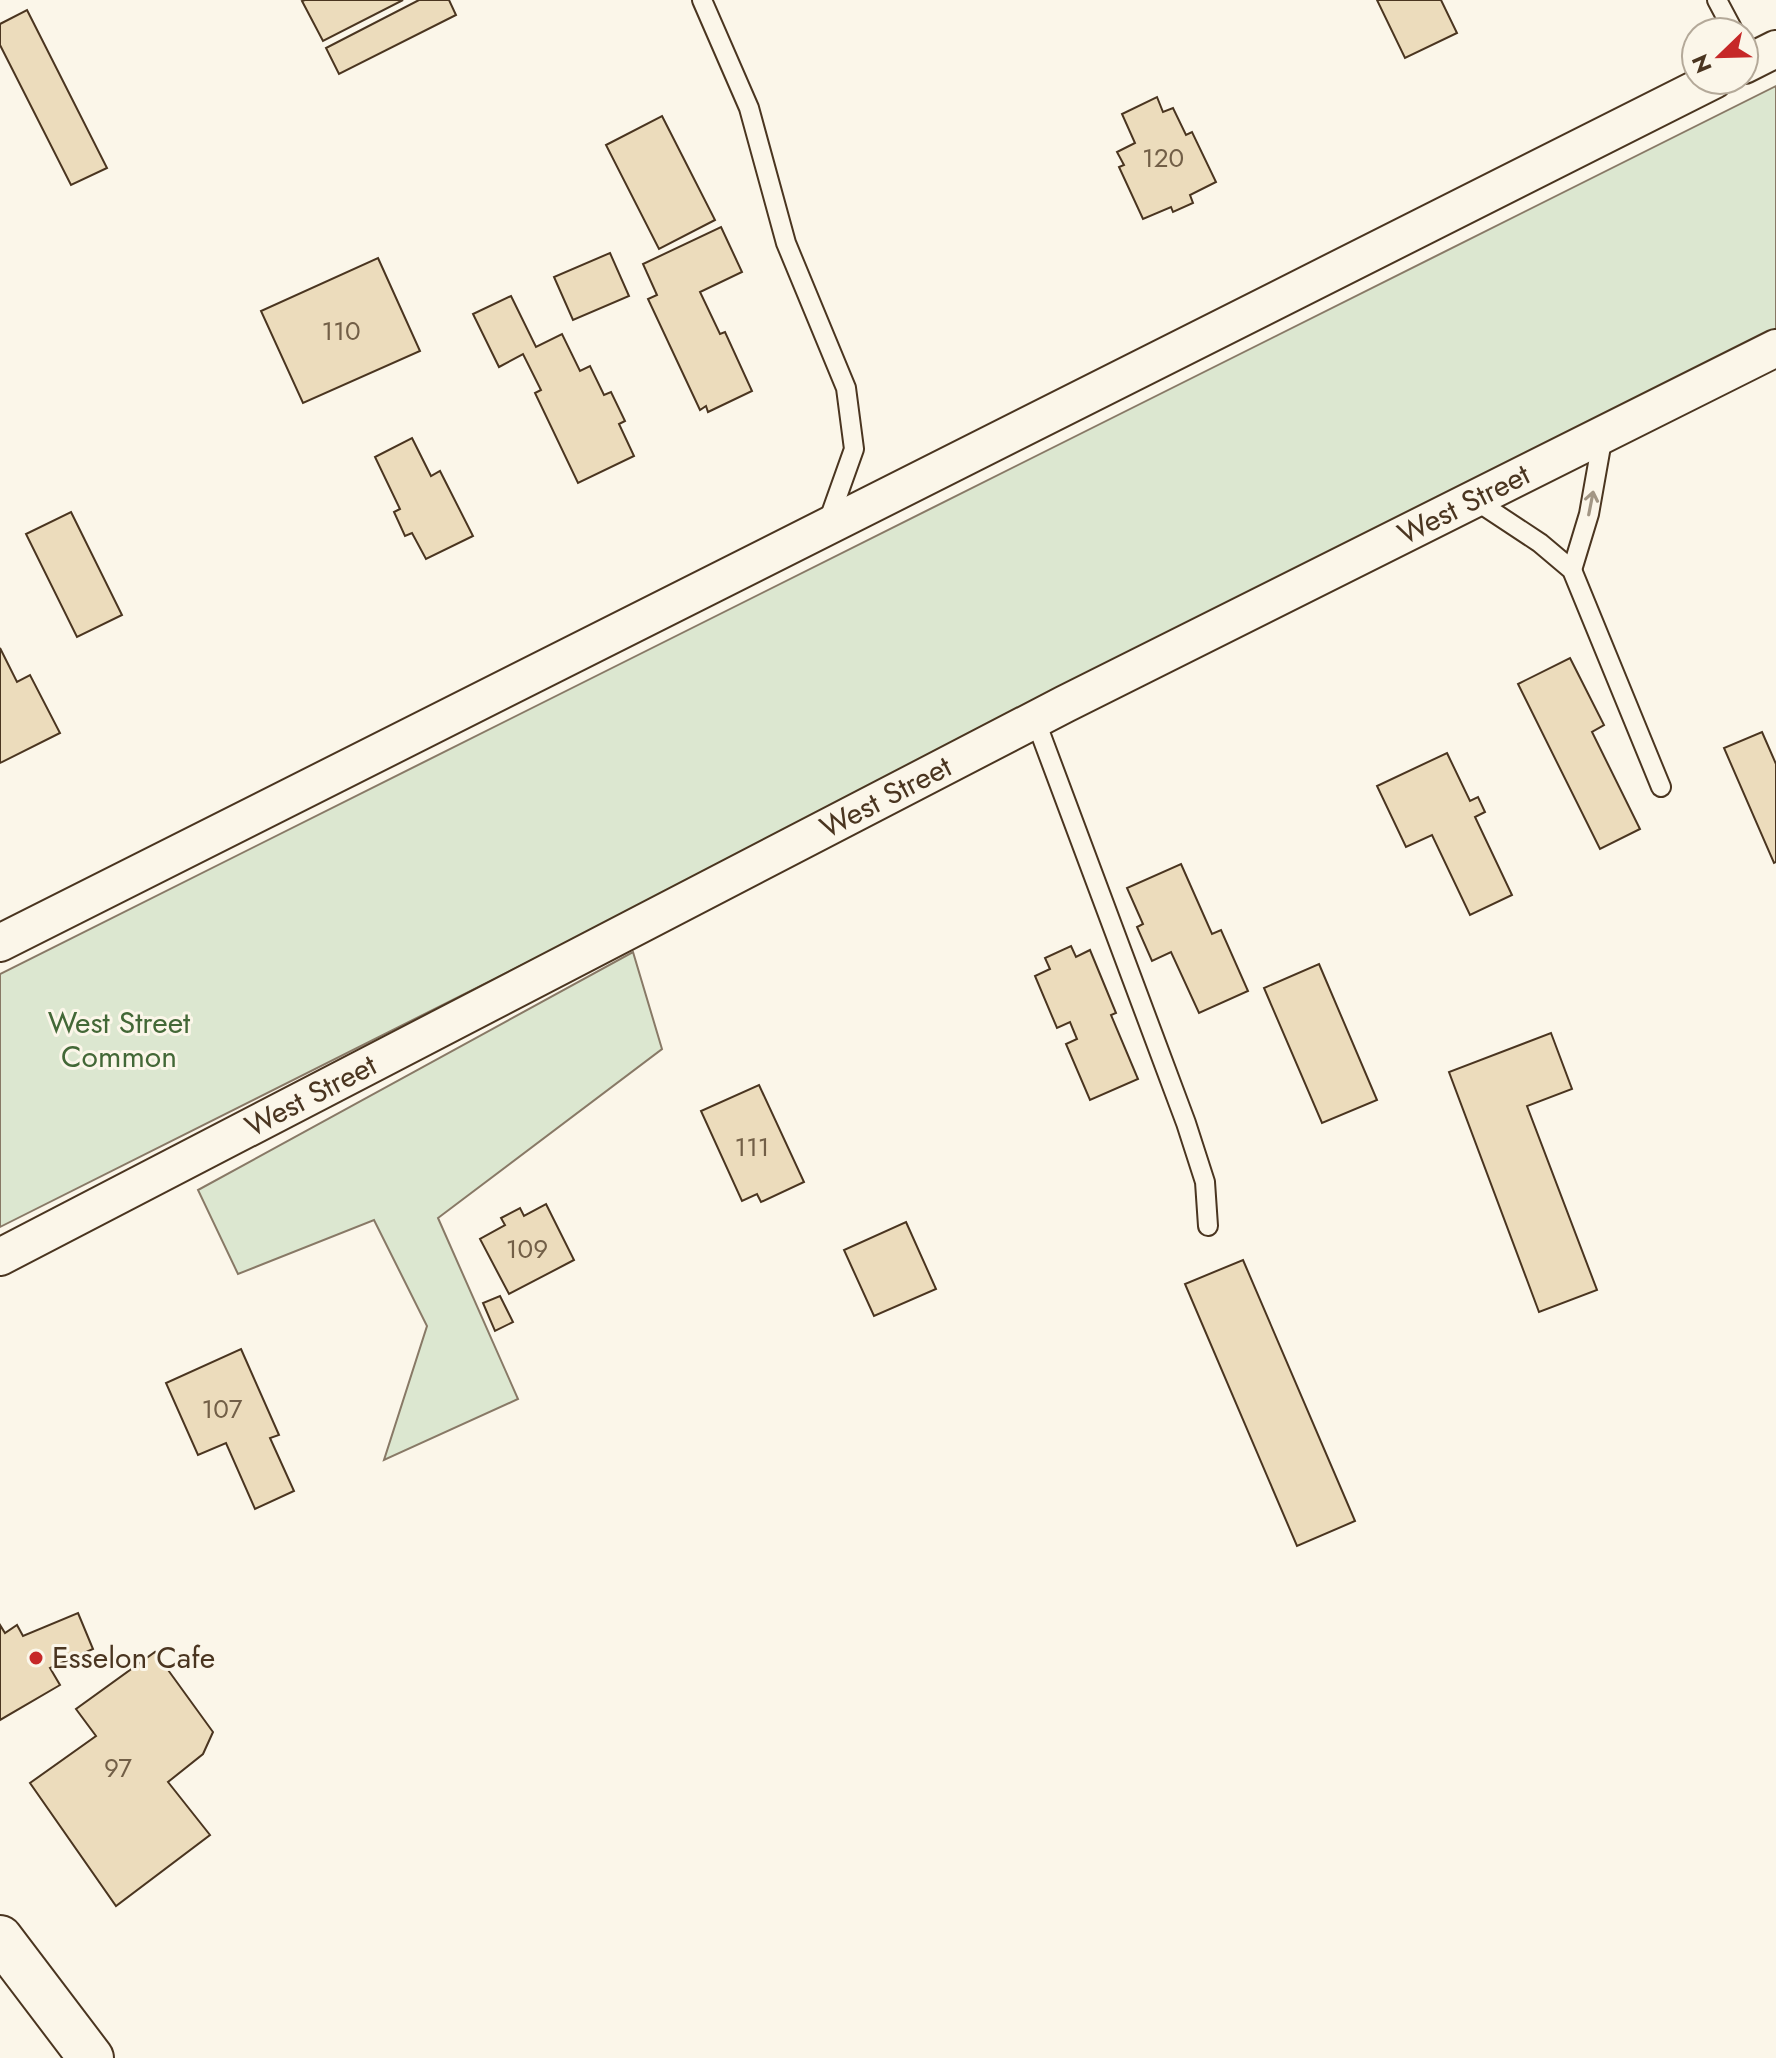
<svg xmlns="http://www.w3.org/2000/svg" width="1776" height="2058" font-family="Jost,sans-serif">
  <style>
    .green { fill: #dce7d0; stroke: #887966; stroke-width: 2 }
    .building { fill: #ecdcbc; stroke: #4a3520; stroke-width: 2 }
    .lines { fill: none; stroke-linecap: round; stroke-linejoin: round }
    .lane-casing { stroke: #4a3520; stroke-width: 22 }
    .street-casing { stroke: #4a3520; stroke-width: 40 }
    .highway-casing { stroke: #4a3520; stroke-width: 48 }
    .lane { stroke: #fbf6e9; stroke-width: 18 }
    .street { stroke: #fbf6e9; stroke-width: 36 }
    .highway { stroke: #fbf6e9; stroke-width: 44 }
    .oneway { stroke: #a29684 }
    .poi-dot { fill: #c62828; stroke: #fbf6e9; stroke-width: 3 }
    .labels { text-anchor: middle; stroke-width: 6; stroke-linejoin: round; paint-order: stroke }
    .number-label { font-size: 26px; fill: #725f47 }
    .street-label { font-size: 30px; fill: #4a3520; stroke: #fbf6e9 }
    .park-label { font-size: 30px; fill: #436837; stroke: #fbf6e9 }
    .poi-label { font-size: 30px; fill: #4a3520; stroke: #fbf6e9; text-anchor: start }
  </style>
  <rect width="100%" height="100%" fill="#fbf6e9"/>
  <g class="green">
    <path d="M1776,86V336L0,1227V974Z"/>
    <path d="M633,952L662,1049L438,1218L518,1399L384,1460L427,1326L374,1220L238,1274L198,1190Z"/>
  </g>
  <g class="building">
    <path d="M305,0H403L323,41L302,1Z"/>
    <path d="M419,0H449L456,15L339,74L326,48Z"/>
    <path d="M1377,0H1441L1457,33L1405,58Z"/>
    <path d="M27,10L107,168L71,185L0,45V24Z"/>
    <path d="M1157,97L1163,112L1173,108L1186,135L1192,132L1216,182L1190,195L1193,203L1173,212L1171,207L1143,219L1119,167L1124,165L1117,152L1135,143L1122,114Z"/>
    <path d="M662,116L715,220L659,249L606,145Z"/>
    <path d="M721,227L742,272L700,292L720,334L725,332L752,391L708,412L706,406L700,410L648,299L657,295L643,264Z"/>
    <path d="M610,253L629,296L573,320L554,277Z"/>
    <path d="M378,258L420,351L303,403L261,311Z"/>
    <path d="M511,296L536,347L562,334L580,371L590,366L604,395L611,392L625,421L619,424L634,456L578,483L535,393L541,390L523,354L499,367L473,314Z"/>
    <path d="M412,438L431,476L440,471L473,536L426,559L412,533L405,536L394,512L400,509L375,457Z"/>
    <path d="M71,512L122,615L77,637L26,534Z"/>
    <path d="M0,648L17,682L30,675L60,733L0,763Z"/>
    <path d="M1570,658L1604,725L1592,732L1640,829L1600,849L1518,684Z"/>
    <path d="M1762,732L1776,764V862L1774,863L1724,748Z"/>
    <path d="M1447,753L1470,801L1478,797L1485,812L1475,817L1512,895L1470,915L1432,835L1406,847L1377,786Z"/>
    <path d="M1181,864L1212,934L1221,930L1248,991L1199,1013L1171,952L1152,961L1137,927L1143,924L1127,888Z"/>
    <path d="M1071,946L1076,957L1090,950L1116,1013L1111,1015L1138,1079L1090,1100L1066,1044L1077,1039L1070,1022L1057,1028L1035,976L1050,969L1045,958Z"/>
    <path d="M1319,964L1377,1100L1322,1123L1264,988Z"/>
    <path d="M1551,1033L1572,1089L1527,1106L1597,1290L1539,1312L1449,1072Z"/>
    <path d="M759,1085L804,1182L761,1202L757,1194L742,1201L701,1111Z"/>
    <path d="M546,1204L574,1260L509,1294L480,1239L505,1225L501,1218L520,1208L524,1216Z"/>
    <path d="M906,1222L936,1289L874,1316L844,1250Z"/>
    <path d="M1243,1260L1355,1521L1297,1546L1185,1284Z"/>
    <path d="M500,1296L513,1322L495,1331L483,1303Z"/>
    <path d="M241,1349L279,1435L270,1438L294,1491L255,1509L226,1443L198,1455L166,1383Z"/>
    <path d="M78,1613L93,1649L50,1668L60,1685L0,1720V1625L5,1633L17,1625L23,1636Z"/>
    <path d="M155,1652L213,1732L203,1754L168,1782L210,1835L116,1906L30,1783L96,1736L76,1709Z"/>
  </g>
  <g class="lines">
    <defs>
      <g id="lane">
        <path d="M702,0L749,108L786,243L846,388L854,449L828,522"/>
        <path d="M1717,0L1734,32"/>
        <path d="M1475,500L1540,543L1572,570L1661,787"/>
        <path d="M1572,570L1589,514L1603,435"/>
        <path d="M1035,719L1186,1123L1205,1182L1208,1226"/>
      </g>
      <g id="street">
        <path d="M1744,65L1776,49"/>
        <path d="M0,943L1714,80"/>
        <path id="s1" d="M0,1257L1065,704L1776,348"/>
      </g>
      <path id="highway" d="M0,1938L91,2058"/>
    </defs>
    <use href="#lane" class="lane-casing"/>
    <use href="#street" class="street-casing"/>
    <use href="#highway" class="highway-casing"/>
    <use href="#lane" class="lane"/>
    <use href="#street" class="street"/>
    <use href="#highway" class="highway"/>
  </g>
  <defs><path id="oneway-shaft" d="M-6 0H5M1.5-3L5.5 0L1.5 3" fill="none" stroke-width="1.6" stroke-linecap="round" stroke-linejoin="round" transform="scale(2)"/></defs>
  <use class="oneway" href="#oneway-shaft" transform="translate(1591 503) rotate(-79)"/>
  <circle class="poi-dot" cx="36" cy="1658" r="8"/>
  <g class="labels">
    <g class="number-label">
      <text x="1163" y="167">120</text>
      <text x="341" y="340">110</text>
      <text x="752" y="1156">111</text>
      <text x="527" y="1258">109</text>
      <text x="222" y="1418">107</text>
      <text x="118" y="1777">97</text>
    </g>
    <g class="street-label">
      <text dy="10" stroke="none"><textPath href="#s1" startOffset="1646">West Street</textPath></text>
      <text dy="10" stroke="none"><textPath href="#s1" startOffset="998">West Street</textPath></text>
      <text dy="10" stroke="none"><textPath href="#s1" startOffset="350">West Street</textPath></text>
    </g>
    <g class="park-label">
      <text x="119" y="1033">West Street<tspan x="119" dy="34">Common</tspan></text>
    </g>
    <g class="poi-label">
      <text x="52" y="1668">Esselon Cafe</text>
    </g>
  </g>
  <g transform="translate(1720 56) rotate(247)"><circle r="38" fill="#fbf6e9" stroke="#b4a999" stroke-width="2"/>
  <path d="M0-6L14 30L0 20L-14 30Z" fill="#c62828"/>
  <text y="-12" font-size="22" font-weight="bold" text-anchor="middle" fill="#4a3520">N</text>
  </g>
</svg>
